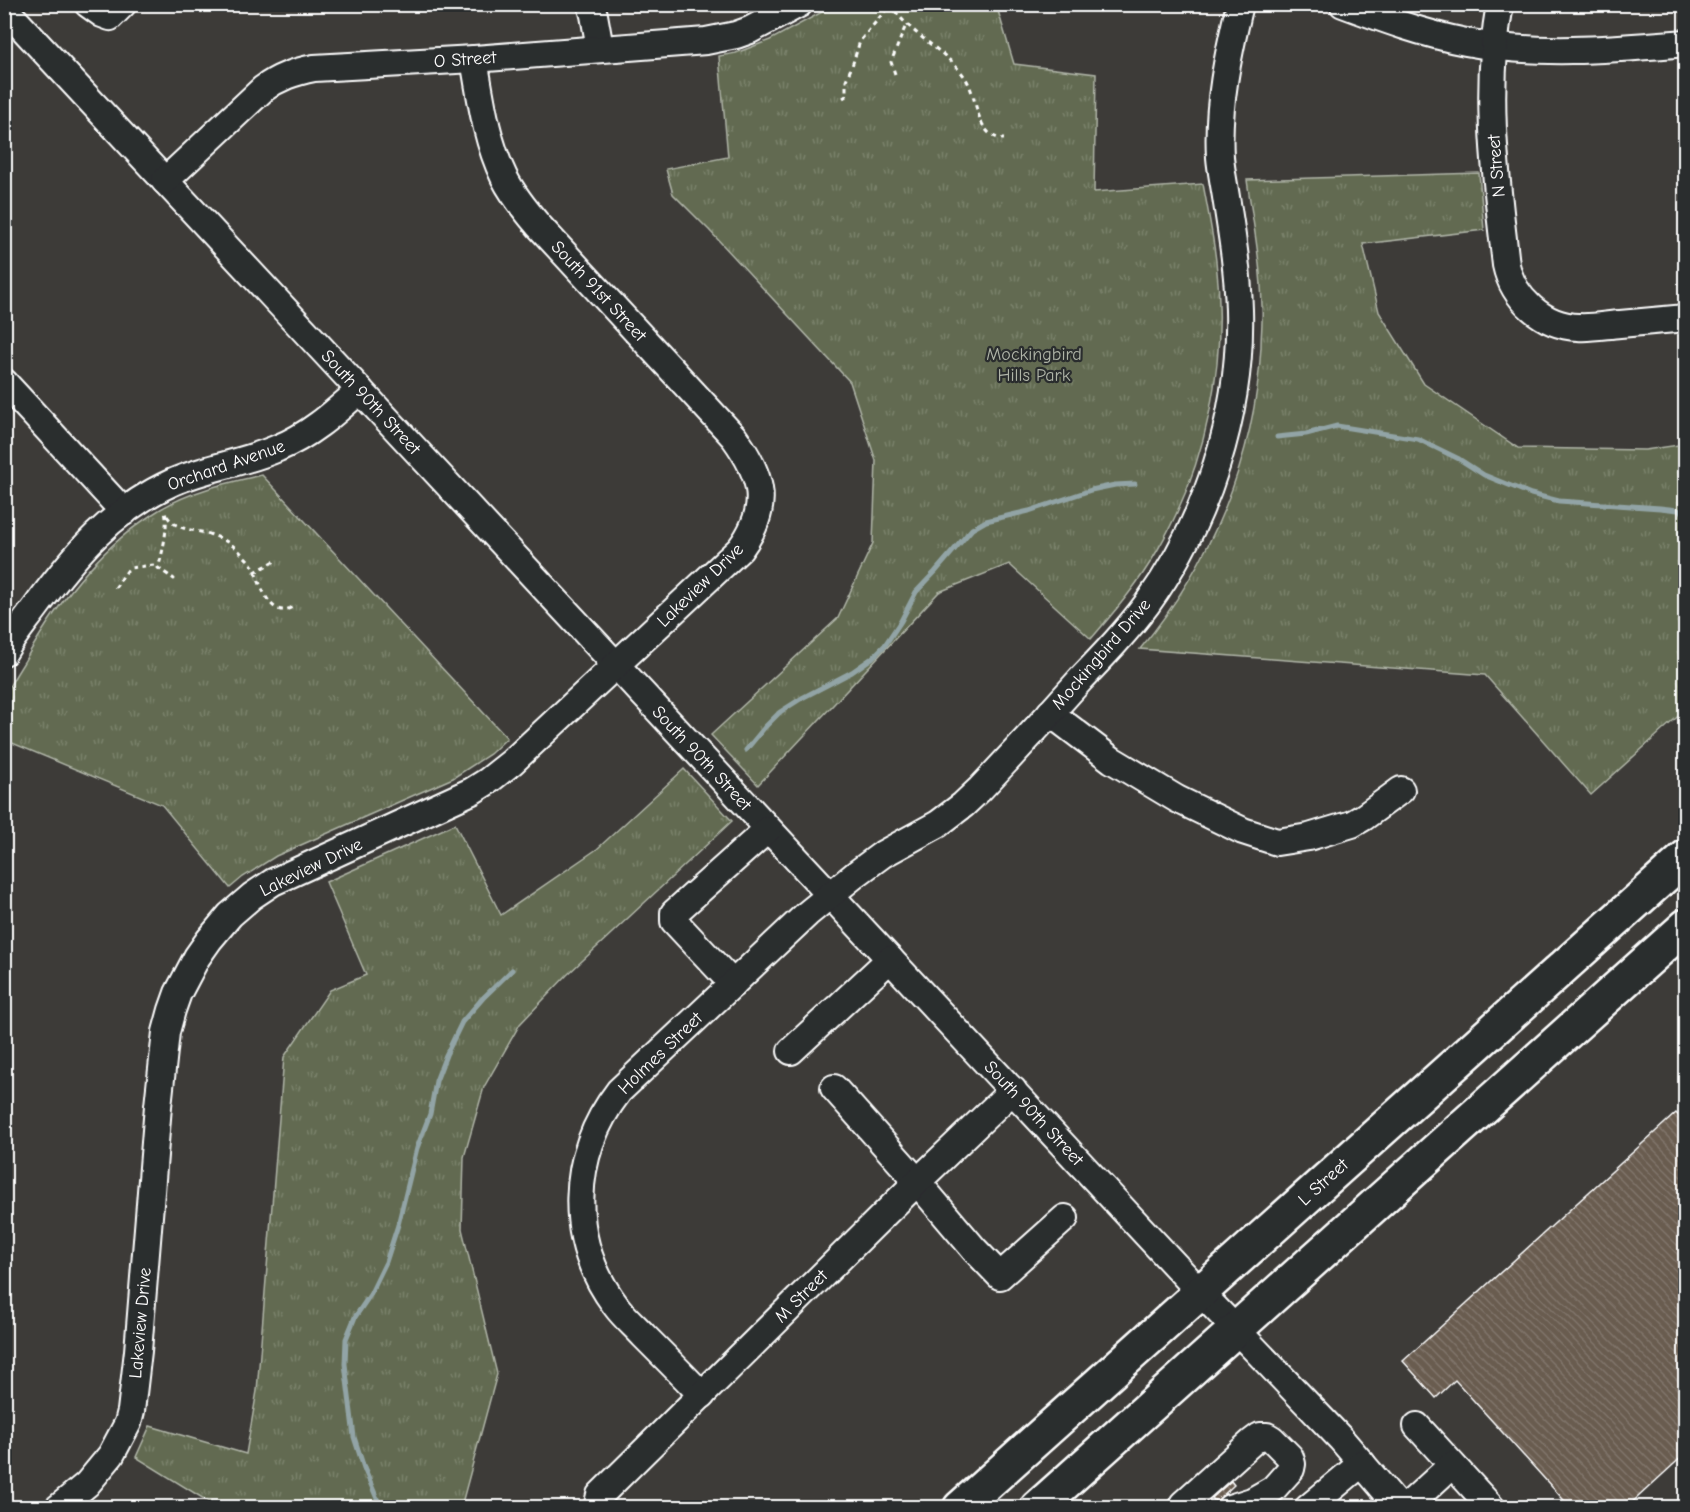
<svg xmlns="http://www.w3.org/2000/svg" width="1690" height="1512" font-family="'Comic Neue',sans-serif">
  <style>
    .park { fill: url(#park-tufts); stroke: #b0b5a8; stroke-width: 1.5 }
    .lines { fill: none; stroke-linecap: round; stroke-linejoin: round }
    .stream { stroke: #92a4a6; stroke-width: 5 }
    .building { fill: url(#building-back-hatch); stroke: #fff; stroke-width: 1.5 }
    .minor-casing { stroke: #fff; stroke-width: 30 }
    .major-casing { stroke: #fff; stroke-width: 38 }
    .path { stroke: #fff; stroke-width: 3; stroke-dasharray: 4.5 4.5; stroke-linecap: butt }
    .minor { stroke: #2a2d2e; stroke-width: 26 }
    .major { stroke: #2a2d2e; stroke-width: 33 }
    .labels { text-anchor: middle; stroke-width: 4.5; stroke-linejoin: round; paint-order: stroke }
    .street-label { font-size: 18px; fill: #fff; stroke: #2a2d2e }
    .park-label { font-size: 18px; fill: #b0b5a8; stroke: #2a2d2e }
  </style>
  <defs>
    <pattern id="park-tufts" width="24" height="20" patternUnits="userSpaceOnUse" patternTransform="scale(1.5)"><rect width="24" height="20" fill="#626b51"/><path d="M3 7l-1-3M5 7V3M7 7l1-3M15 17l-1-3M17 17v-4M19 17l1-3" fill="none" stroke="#7a816b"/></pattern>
    <pattern id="building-back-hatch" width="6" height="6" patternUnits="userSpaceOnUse" patternTransform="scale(1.5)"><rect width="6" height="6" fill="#695c50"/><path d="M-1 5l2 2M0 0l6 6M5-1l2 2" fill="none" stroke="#80746a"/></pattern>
  </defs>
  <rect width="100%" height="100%" fill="#3d3b38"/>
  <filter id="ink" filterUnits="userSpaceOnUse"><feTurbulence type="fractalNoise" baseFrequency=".0167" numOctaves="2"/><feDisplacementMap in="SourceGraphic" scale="12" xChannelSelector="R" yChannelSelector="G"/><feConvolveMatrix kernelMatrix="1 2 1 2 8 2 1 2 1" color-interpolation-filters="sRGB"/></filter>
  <g filter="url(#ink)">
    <g class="park">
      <path d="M996,4L1014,64L1096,74L1094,192L1203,184C1208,210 1213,235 1216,261C1228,360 1207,465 1157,551C1139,583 1115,611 1091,639L1009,564L939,592L758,785L711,735L838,618L873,543L876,461L850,382L709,230L673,194L666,169L728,157L719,56L736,53L770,40L835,5Z"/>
      <path d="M1479,173L1484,230L1363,244L1379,312L1424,384L1518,448L1645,450L1685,444V710L1591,795L1485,675L1140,649C1211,563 1255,459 1261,347C1261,333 1263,319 1262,306C1261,263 1253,222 1247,180Z"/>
      <path d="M262,475L507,738L490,754L453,778L276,856L243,877L230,888L162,805L5,740C4,728 2,710 4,699C7,688 18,672 24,662C57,603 100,546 159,510C190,491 227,483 262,475Z"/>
      <path d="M684,769L732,821L567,975L520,1024L484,1087L464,1157L462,1229L497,1374L461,1507H217L136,1457L150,1426L246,1454L257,1391L284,1057L330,990L366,975L326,882L455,824L501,915L597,849Z"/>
    </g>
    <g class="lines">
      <g class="stream">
        <path d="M1277,437L1306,434L1337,426L1418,439L1459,459L1484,475L1531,494L1559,501L1660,508L1678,510L1686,514"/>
        <path d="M746,750L765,727L780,712L802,698L852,672L872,658L885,645L901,621L916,592L935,572L972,529L986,521L1029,511L1091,490L1115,485L1135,484"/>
        <path d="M381,1508L364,1468L354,1437L345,1364L346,1339L355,1317L370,1295L386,1262L398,1225L417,1148L430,1114L436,1081L446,1055L462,1022L483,998L512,970"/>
      </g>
    </g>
    <g class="building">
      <path d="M1676,1113L1686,1123V1453L1626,1508H1571L1455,1380L1436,1398L1403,1361Z"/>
      <path d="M1231,1481L1234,1485L1216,1502L1212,1498Z"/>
    </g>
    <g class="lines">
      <defs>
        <g id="minor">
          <path d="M88,4L102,14L110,17L123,4"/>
          <path d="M591,4L594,15L600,48"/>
          <path d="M1343,4C1383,19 1424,34 1466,42C1538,56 1613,49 1686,43"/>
          <path d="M1500,4C1484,91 1496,178 1506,265C1513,298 1543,326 1578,327C1592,328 1606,325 1620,324C1642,322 1664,320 1686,318"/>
          <path d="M4,8L1201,1293L1341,1439L1400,1508"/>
          <path d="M165,181L263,89C279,77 294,72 314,68L474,59L706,41L736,35L750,30L799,4"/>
          <path d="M4,382L124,512"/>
          <path d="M4,652C13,636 25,622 36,607C74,555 113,509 173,482C207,467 244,463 278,448C310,435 334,413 360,390"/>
          <path d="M1050,713L1112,760L1177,799L1243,831L1277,842L1309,837L1352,824L1364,817L1401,790"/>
          <path d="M733,984L674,921V913L768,829"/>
          <path d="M791,1051L890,959"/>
          <path d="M834,1088L908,1171L974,1249L1000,1276L1065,1218"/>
          <path d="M702,1395C683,1375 664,1356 644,1336C635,1326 624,1317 616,1306C567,1241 569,1156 619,1091L807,914L856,874L883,854L938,824L963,805L980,789C1014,753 1048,716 1081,679C1104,655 1127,631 1147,604C1207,521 1242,413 1239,310C1238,272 1232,235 1226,197C1224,184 1221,170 1220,157C1217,105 1228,55 1240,4"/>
          <path d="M1417,1426L1492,1508"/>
          <path d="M58,1508L87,1484L111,1455L128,1423L131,1411L138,1351L158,1106L166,1032L172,1010L178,993L197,957L209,940L230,915L252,896L273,882L472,791L488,781L512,762L740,549C771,507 763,477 734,437L539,226C526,211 513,195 504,177C486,140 481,99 474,59"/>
          <path d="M597,1508L600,1495L918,1181L1013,1090"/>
          <path d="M1181,1508L1183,1504L1252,1442L1260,1436H1267L1272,1439L1290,1457L1292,1464L1291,1469L1273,1489L1252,1501L1230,1508"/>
          <path d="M1308,1508L1362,1463"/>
          <path d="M1405,1508L1452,1465"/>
        </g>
        <g id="major">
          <path d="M960,1508L1686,857"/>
          <path d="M1037,1508L1686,926"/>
        </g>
      </defs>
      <use href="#minor" class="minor-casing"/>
      <use href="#major" class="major-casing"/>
      <g class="path">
        <path d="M890,4C910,35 943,48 964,76C979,96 974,137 1004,139"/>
        <path d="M820,10L831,4"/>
        <path d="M895,74L891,62L906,25"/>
        <path d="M843,98L846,96V80L852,66L860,41L890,5"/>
        <path d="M167,516C177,531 193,529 209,534C222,538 232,544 241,553C247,559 253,564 255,572L275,561"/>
        <path d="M255,572C262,588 272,623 295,605"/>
        <path d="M115,588L129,568L154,565L174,579L158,568C162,556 170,521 164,510"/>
      </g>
      <use href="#minor" class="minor"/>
      <use href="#major" class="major"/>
    </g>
  </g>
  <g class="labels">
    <g class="street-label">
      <text transform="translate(465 59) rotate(-4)" y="6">O Street</text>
      <text transform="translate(1496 166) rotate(-95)" y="6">N Street</text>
      <text transform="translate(599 291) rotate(47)" y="6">South 91st Street</text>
      <text transform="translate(371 402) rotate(47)" y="6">South 90th Street</text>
      <text transform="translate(226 465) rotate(-19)" y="6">Orchard Avenue</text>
      <text transform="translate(700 585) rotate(-44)" y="6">Lakeview Drive</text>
      <text transform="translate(1101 654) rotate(-49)" y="6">Mockingbird Drive</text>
      <text transform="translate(702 758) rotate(47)" y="6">South 90th Street</text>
      <text transform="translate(311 867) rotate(-26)" y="6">Lakeview Drive</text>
      <text transform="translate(660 1053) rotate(-44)" y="6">Holmes Street</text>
      <text transform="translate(1034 1113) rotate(47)" y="6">South 90th Street</text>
      <text transform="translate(1323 1182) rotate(-42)" y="6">L Street</text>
      <text transform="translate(801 1296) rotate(-45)" y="6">M Street</text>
      <text transform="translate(140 1323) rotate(-85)" y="6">Lakeview Drive</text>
    </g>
    <g class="park-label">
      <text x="1034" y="360">Mockingbird<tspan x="1034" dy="21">Hills Park</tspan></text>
    </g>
  </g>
  <rect width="1690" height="1512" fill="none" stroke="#2a2d2e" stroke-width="24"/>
  <rect x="12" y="12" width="1666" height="1488" fill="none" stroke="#fff" stroke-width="2" filter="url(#ink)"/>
</svg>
